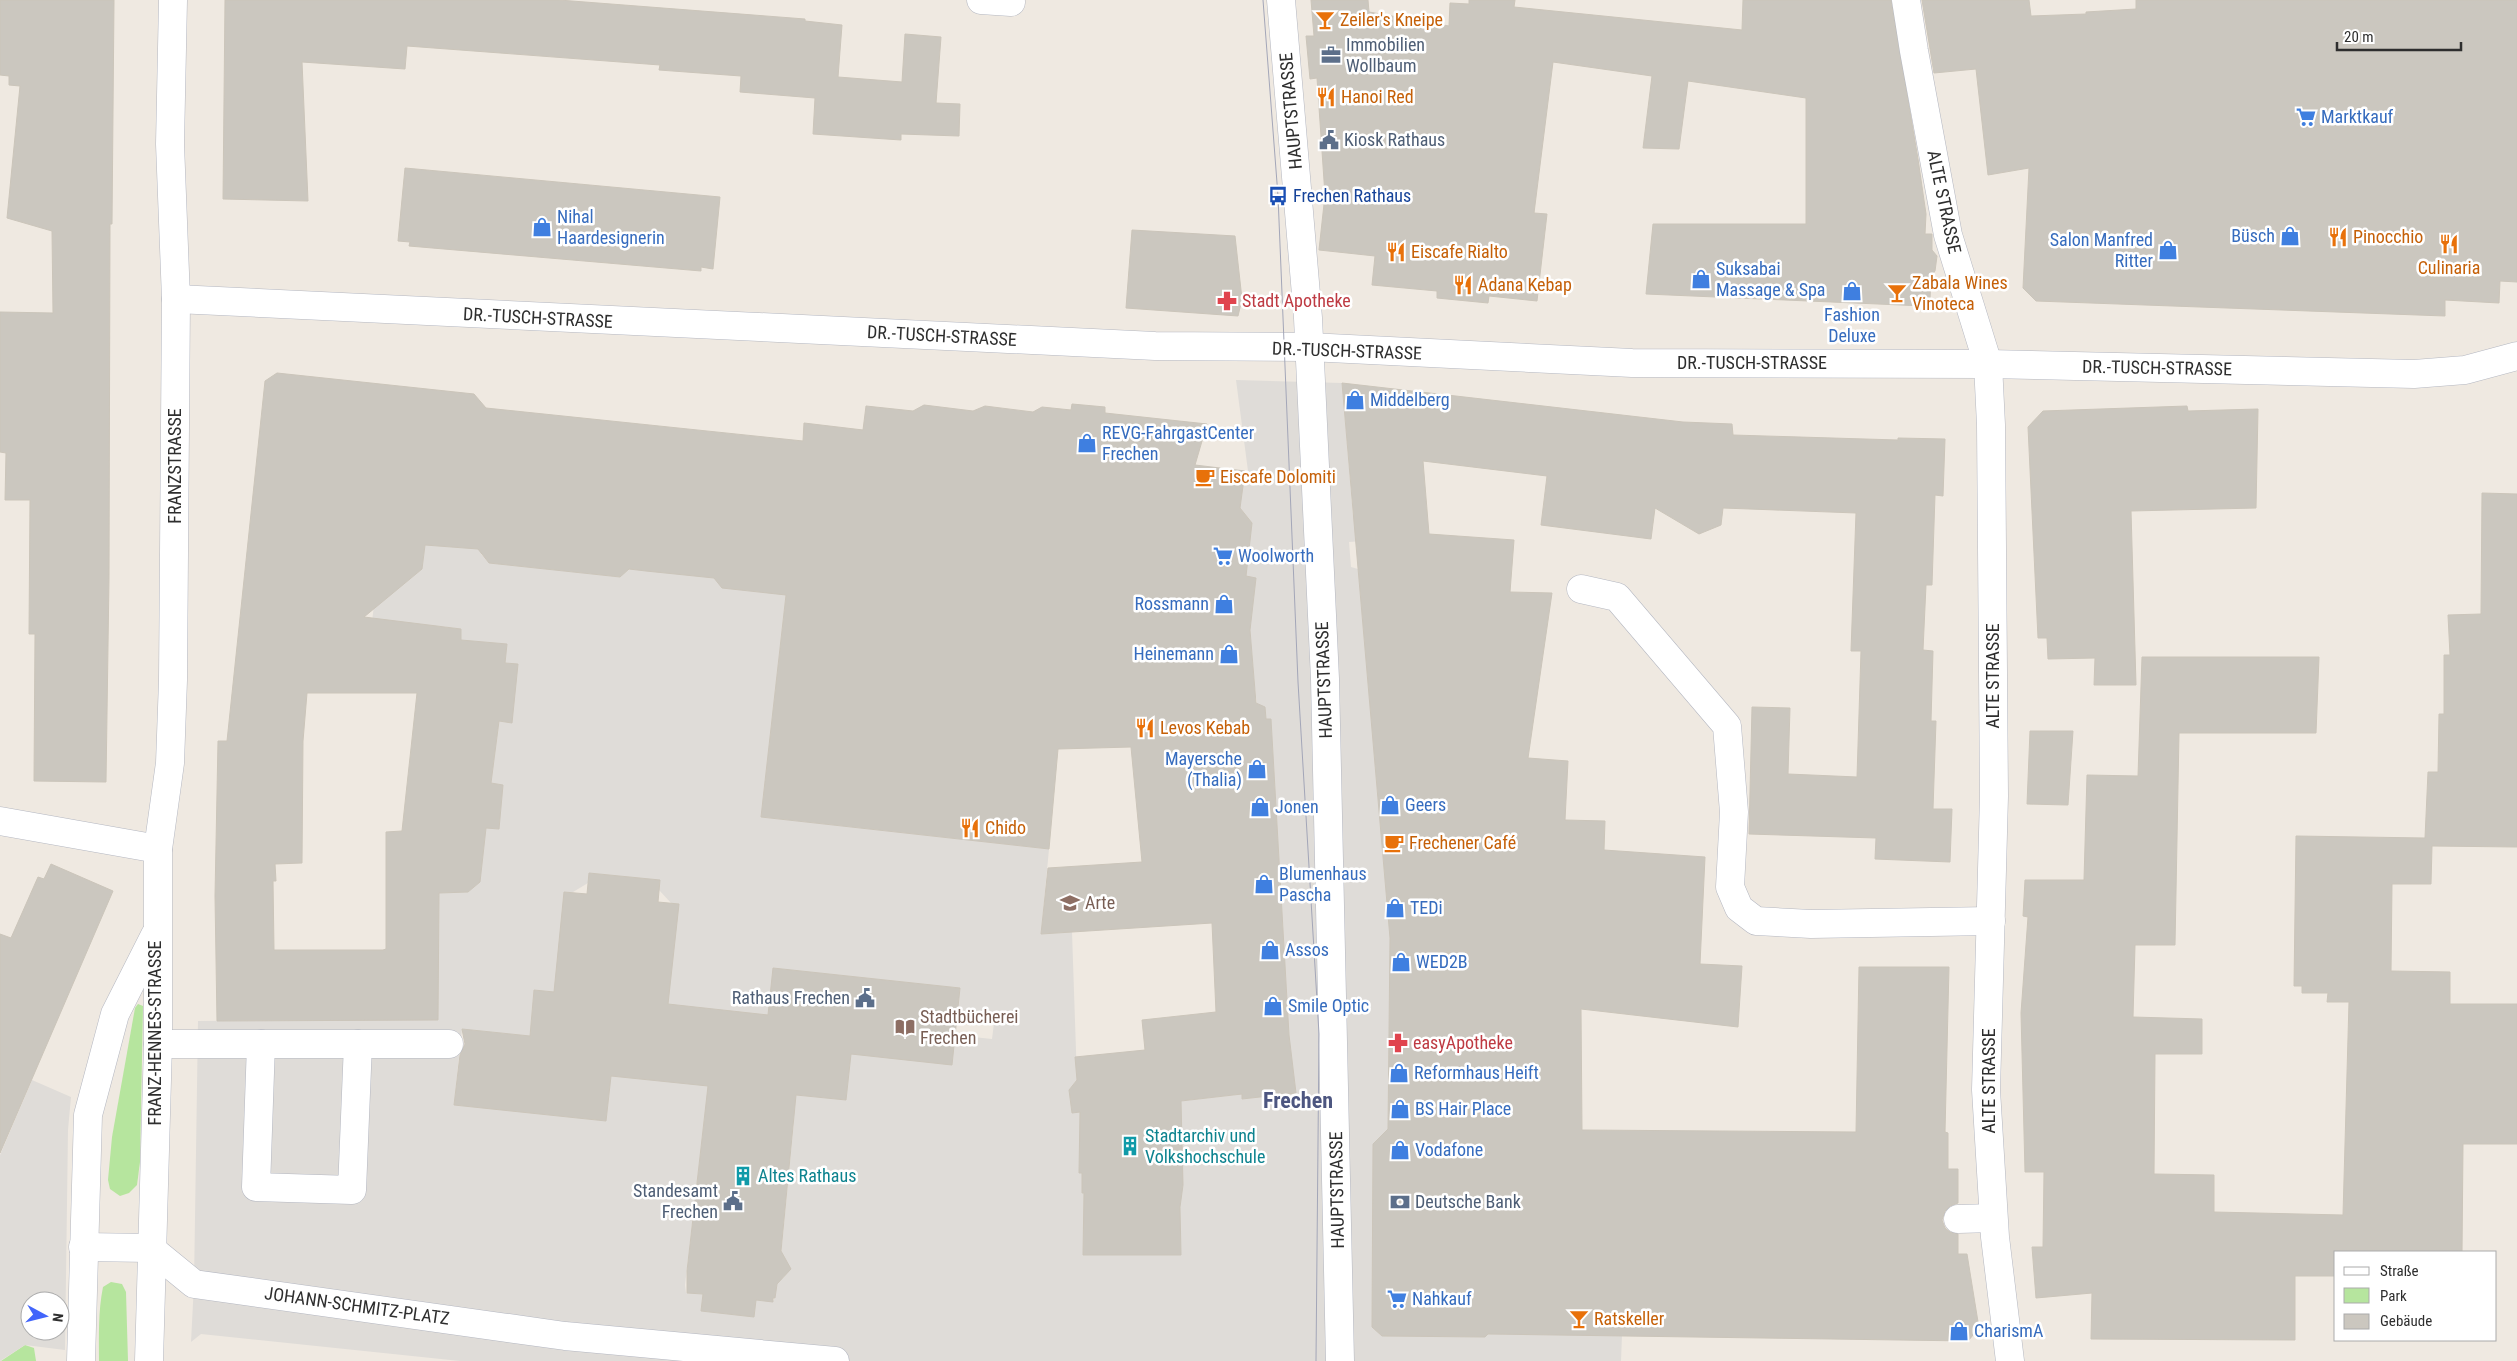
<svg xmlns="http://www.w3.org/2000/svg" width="2517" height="1361" font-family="'Roboto Condensed',sans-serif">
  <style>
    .green { fill: #b6e59e }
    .plaza { fill: #dfdcd8; fill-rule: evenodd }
    .building { fill: #cbc7bf; stroke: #cbc5ba; fill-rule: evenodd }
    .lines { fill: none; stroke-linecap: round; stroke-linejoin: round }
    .minor-casing { stroke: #b4b7c1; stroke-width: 29 }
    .minor { stroke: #fff; stroke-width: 28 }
    .tram { stroke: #a3a6b8; stroke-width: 1 }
    .labels { text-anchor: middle; stroke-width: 5; stroke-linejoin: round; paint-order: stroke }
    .food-label { font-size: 18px; fill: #c56008; stroke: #fff; text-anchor: start }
    .service-label { font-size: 18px; fill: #4e5e75; stroke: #fff; text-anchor: start }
    .street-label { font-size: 18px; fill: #2e2e2e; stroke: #fff }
    .shop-label { font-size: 18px; fill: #366cbe; stroke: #fff; text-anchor: start }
    .transit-label { font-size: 18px; fill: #164399; stroke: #fff; text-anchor: start }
    .health-label { font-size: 18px; fill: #be3a42; stroke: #fff; text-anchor: start }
    .education-label { font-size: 18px; fill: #785e54; stroke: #fff; text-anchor: start }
    .culture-label { font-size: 18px; fill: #0d838f; stroke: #fff; text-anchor: start }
    .district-label { font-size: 22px; font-weight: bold; fill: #4d5680; stroke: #fff }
  </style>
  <rect width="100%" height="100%" fill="#efe9e1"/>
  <g class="green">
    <path d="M138,1004L143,1006L140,1162L137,1185L129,1193L120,1196L110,1189L108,1180L112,1137L135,1008Z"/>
    <path d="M111,1282L122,1284L126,1292L128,1361H99C99,1336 98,1312 103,1287Z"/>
    <path d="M25,1345L34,1348L36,1361H1Z"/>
  </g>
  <g class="plaza">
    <path d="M1236,380L1342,383L1353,516L1391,512L1381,540L1349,542L1351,567L1358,569L1390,938L1388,1135L1372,1327L1383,1336L1485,1337L1488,1334L1622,1335L1621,1361H460L201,1334L191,1342L194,1284L198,1021L438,1019V893L468,892L480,882L486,828L499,829L503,785L491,783L499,721L511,723L518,664L505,663L507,644L461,640V629L440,626L371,630L377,580L405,583L422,569L425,545L481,549V554L489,563L619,577L630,569L787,585L761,817L1049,849L1041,934L1072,932L1077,1080L1069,1090L1072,1113L1085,1111L1080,1118L1079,1173H1082V1192L1084,1193L1083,1254L1181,1255L1180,1191L1183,1188L1175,1102L1235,1095L1242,1091L1243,1099L1296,1093L1289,1035L1271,719H1266L1265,707L1257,704L1255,688L1250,628L1256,578L1245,576L1252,525L1240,508L1244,476L1248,471ZM590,873L660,880L659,890L671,903L679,904L643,1002L768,1015L774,968L960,988L957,1019L994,1023L992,1039L955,1035L851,1054L846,1100L763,1092L794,1121L781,1255L789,1269L783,1278L777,1280L775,1298L773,1301L756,1300L754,1317L701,1311L703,1294L686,1293L685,1285L705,1112L744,1089L611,1076L606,1121L454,1105L462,1029L530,1036L534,990L578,995L564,892H573L588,883Z"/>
    <path d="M32,1080L71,1097L68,1130L65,1350L25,1345L0,1361V1155ZM30,1301H60V1331H30Z"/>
  </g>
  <g class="building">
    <path d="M0,0H114L112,224H110L109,578L106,782L34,781L35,634H29L30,500H5L6,453L0,452V312L53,313L52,231L7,218L20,86L9,85V76L0,75Z"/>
    <path d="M225,0H559L805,19V21L842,25L838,77L902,82L905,34L941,37L936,103L960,104L959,136L901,134V140L813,134L815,98L740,92L741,76L659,70L660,65L407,46L405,69L302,62L308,201L223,199Z"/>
    <path d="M1311,0H1368L1369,12L1449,26L1450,3L1469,4V0H1515L1514,7L1742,30L1743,0H1891L1918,159L1926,214L1925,234H1932V250L1937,256L1935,271L1931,276L1930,299H1924V306L1646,294L1653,224H1806V98L1688,81L1679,149L1643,148L1652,76L1553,62L1534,213L1547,214L1537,301L1489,296L1488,303L1437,298V291L1372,285L1375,256L1319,250L1325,195L1317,78L1310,79L1306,36H1314Z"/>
    <path d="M1922,0H2029L2031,16L2086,14V12L2136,9V0H2517V282L2500,281L2499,303L2445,300V316L2036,301L2023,288L2029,168L1988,175L1976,69L1934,73Z"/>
    <path d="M405,168L720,197L713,269L701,267V271L409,246L410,242L398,241Z"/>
    <path d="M1132,230L1235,236L1242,299L1238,316L1126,308Z"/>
    <path d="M277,373L474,394L486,408L803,441L804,423L863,430L866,406L913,411L924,405L973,411L985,406L1033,412L1042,407L1071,410L1072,404L1105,407V413L1207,424L1195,465L1245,471L1240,508L1252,523L1246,576L1256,578L1250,630L1256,703L1265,707L1266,719H1271L1289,1035L1296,1093L1242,1099V1094L1181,1101L1183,1185L1180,1207L1181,1255H1083L1084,1193H1082V1173H1079L1080,1112L1072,1113L1069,1090L1077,1080L1075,1057L1145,1050L1142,1020L1216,1012L1212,923L1041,934L1048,868L1142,862L1131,747L1058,749L1049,849L761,817L786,595L722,588L714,578L646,571L629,569L620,577L489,563L478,549L425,545L422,569L364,617L461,629V640L507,644L505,663L518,664L512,723L499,721L491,783L503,785L499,829L486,828L480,882L468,892L439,893L438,1020L217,1021L215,896L218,741H227L265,381ZM307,693H417L402,831L386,832V949L383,950H274L273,881H276L275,864L302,863L303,741Z"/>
    <path d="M1342,383L1683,422L1732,424L1733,435L1898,440V438L1945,439L1943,496L1935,495L1932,585H1926L1923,650L1933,651L1931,721H1936L1933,809H1952L1950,862L1875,859L1876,838L1749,834L1752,707L1790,708L1788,774L1857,777L1861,651H1851L1856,513L1723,508L1721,525L1699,534L1655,508L1651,539L1541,525L1547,476L1423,461L1429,534L1514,540L1510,592L1552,593L1528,758L1568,761L1565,820L1605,821L1604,850L1705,857L1700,964L1742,966L1738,1027L1581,1009L1582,1130L1856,1132L1859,967H1949L1945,1132L1948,1133V1169H1958V1203L1950,1206L1945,1211L1942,1220L1945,1228L1950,1232L1958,1234V1254H1967L1979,1328L1968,1341L1488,1334L1485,1337L1382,1336L1372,1327L1373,1144L1388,1129L1390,938Z"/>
    <path d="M2187,406L2188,411L2258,409L2256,508L2131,511L2136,685H2094L2095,658L2048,659L2047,638H2038L2028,427L2043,411Z"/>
    <path d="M2482,493L2517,494V847L2432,846L2431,884H2392L2391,971L2450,972V1004H2517V1144H2463L2462,1252H2336V1276H2295V1340L2091,1339L2092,1293L2036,1298L2032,1247H2043L2044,1172H2025L2021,1013L2028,917L2023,916L2025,880H2084L2087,775L2138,776L2142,657H2319L2316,733H2179L2175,945H2135L2133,1017L2202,1019V1054H2155L2154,1174L2214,1175V1212L2343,1215L2349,1002H2327L2328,993H2302V986H2294L2296,836L2425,838L2428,772H2438L2439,714H2444V655H2450L2448,615L2481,614Z"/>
    <path d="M2030,731H2073L2068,805L2027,804Z"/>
    <path d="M51,864L113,891L0,1153V934L11,938L38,877L44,879Z"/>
    <path d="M589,873L660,880L658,902L679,904L668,1004L768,1015L773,968L960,988L952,1065L851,1054L846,1100L796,1095L781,1251L791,1269L777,1284L775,1298H773V1302L756,1300L754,1317L701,1311L703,1294L687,1293V1271L708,1086L611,1076L606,1121L454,1105L460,1055L465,1044L462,1029L530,1036L534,990L554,992L564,892L587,894Z"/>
  </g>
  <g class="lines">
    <defs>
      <g id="minor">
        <path d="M981,0L1011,2"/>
        <path d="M1281,0L1308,318L1325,679L1340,1361"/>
        <path d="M1906,0L1914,51L1948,235L1988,364L1991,425L1994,796L1986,1090L1995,1237L2010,1361"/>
        <path d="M176,299L1155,346L1309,347L1632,363L1988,364L2414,374L2465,370L2517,356"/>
        <path d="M1581,589L1617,597L1727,726L1734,812L1730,887L1739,908L1756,921L1811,924L1991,921"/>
        <path d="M0,821L158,849"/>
        <path d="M158,1044H449"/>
        <path d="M261,1044L256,1187L352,1190L358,1044"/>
        <path d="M1958,1219L1993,1218"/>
        <path d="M83,1247L150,1248L194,1284L565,1336L835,1361"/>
        <path d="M81,1361L88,1115L115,1014L155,935"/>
        <path d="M149,1361L158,1044V849L170,763L173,680L176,299L170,144L173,0"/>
      </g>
    </defs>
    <use href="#minor" class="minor-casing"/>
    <use href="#minor" class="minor"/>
    <path class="tram" d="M1263,0L1278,196L1298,682L1319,1034L1316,1361"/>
  </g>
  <defs>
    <symbol id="bar-bare" viewBox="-9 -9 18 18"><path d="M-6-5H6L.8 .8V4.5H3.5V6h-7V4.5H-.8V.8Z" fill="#e8710a" stroke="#fff" stroke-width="2.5" paint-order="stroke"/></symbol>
    <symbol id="office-bare" viewBox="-9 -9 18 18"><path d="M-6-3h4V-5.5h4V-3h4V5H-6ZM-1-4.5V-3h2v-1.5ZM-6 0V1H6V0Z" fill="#5c6f8a" stroke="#fff" stroke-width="2.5" paint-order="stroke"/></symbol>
    <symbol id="restaurant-bare" viewBox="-9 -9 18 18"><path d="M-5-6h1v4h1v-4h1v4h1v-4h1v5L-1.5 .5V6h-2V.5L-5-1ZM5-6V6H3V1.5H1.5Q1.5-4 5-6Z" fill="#e8710a" stroke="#fff" stroke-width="2.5" paint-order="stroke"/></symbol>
    <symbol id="supermarket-bare" viewBox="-9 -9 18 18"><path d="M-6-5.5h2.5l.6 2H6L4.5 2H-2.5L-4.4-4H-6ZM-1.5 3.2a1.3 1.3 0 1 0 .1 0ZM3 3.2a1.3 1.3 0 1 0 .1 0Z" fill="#3f7fe0" stroke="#fff" stroke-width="2.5" paint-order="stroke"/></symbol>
    <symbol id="civic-bare" viewBox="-9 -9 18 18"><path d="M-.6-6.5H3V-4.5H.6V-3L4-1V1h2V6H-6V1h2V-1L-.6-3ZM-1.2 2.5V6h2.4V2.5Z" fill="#5c6f8a" stroke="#fff" stroke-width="2.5" paint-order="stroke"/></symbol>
    <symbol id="bus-bare" viewBox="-9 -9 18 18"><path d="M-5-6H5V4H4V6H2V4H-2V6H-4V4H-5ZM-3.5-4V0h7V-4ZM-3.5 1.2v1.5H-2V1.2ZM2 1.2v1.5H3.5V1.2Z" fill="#1a4fb4" stroke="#fff" stroke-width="2.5" paint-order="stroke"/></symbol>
    <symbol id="shop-bare" viewBox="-9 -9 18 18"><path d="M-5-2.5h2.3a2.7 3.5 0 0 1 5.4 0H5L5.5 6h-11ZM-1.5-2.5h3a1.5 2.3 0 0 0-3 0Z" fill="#3f7fe0" stroke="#fff" stroke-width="2.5" paint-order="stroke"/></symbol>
    <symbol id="pharmacy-bare" viewBox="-9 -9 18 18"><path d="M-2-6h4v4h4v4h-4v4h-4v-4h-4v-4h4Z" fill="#e0444e" stroke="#fff" stroke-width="2.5" paint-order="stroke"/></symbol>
    <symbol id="cafe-bare" viewBox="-9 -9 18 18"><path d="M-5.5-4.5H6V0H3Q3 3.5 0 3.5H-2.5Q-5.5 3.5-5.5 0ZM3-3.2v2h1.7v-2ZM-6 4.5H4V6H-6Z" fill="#e8710a" stroke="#fff" stroke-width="2.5" paint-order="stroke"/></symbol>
    <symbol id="school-bare" viewBox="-9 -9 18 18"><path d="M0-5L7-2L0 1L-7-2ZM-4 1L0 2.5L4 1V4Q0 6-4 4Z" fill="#8d6e63" stroke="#fff" stroke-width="2.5" paint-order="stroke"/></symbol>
    <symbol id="library-bare" viewBox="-9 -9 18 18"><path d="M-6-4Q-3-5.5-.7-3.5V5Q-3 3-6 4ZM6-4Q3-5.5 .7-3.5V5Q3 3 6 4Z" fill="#8d6e63" stroke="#fff" stroke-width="2.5" paint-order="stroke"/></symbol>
    <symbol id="building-bare" viewBox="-9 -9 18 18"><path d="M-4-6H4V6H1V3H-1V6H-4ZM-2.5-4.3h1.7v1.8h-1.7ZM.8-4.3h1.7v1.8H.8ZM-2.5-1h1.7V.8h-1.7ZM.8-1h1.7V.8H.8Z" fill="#0f9aa8" stroke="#fff" stroke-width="2.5" paint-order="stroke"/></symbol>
    <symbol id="bank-bare" viewBox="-9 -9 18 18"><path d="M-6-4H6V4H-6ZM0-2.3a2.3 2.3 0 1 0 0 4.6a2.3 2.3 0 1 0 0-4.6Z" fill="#5c6f8a" stroke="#fff" stroke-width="2.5" paint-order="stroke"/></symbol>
  </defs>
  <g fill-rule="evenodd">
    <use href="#bar-bare" x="1311" y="6" width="28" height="28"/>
    <use href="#office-bare" x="1317" y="41" width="28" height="28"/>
    <use href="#restaurant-bare" x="1312" y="83" width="28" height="28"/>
    <use href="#supermarket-bare" x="2292" y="103" width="28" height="28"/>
    <use href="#civic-bare" x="1315" y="126" width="28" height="28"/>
    <use href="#bus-bare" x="1264" y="182" width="28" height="28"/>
    <use href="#shop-bare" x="528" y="213" width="28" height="28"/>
    <use href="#shop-bare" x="2276" y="222" width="28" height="28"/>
    <use href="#restaurant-bare" x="2324" y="223" width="28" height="28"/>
    <use href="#restaurant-bare" x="2435" y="230" width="28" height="28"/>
    <use href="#shop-bare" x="2154" y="236" width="28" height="28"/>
    <use href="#restaurant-bare" x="1382" y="238" width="28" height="28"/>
    <use href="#shop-bare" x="1687" y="265" width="28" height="28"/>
    <use href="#restaurant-bare" x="1449" y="271" width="28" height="28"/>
    <use href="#shop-bare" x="1838" y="277" width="28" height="28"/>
    <use href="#bar-bare" x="1883" y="279" width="28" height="28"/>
    <use href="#pharmacy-bare" x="1213" y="287" width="28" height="28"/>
    <use href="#shop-bare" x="1341" y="386" width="28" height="28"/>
    <use href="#shop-bare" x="1073" y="429" width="28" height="28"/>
    <use href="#cafe-bare" x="1191" y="463" width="28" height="28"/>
    <use href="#supermarket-bare" x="1209" y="542" width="28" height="28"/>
    <use href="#shop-bare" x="1210" y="590" width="28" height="28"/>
    <use href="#shop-bare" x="1215" y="640" width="28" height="28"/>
    <use href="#restaurant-bare" x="1131" y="714" width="28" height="28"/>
    <use href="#shop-bare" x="1243" y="755" width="28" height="28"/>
    <use href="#shop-bare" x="1376" y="791" width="28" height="28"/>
    <use href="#shop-bare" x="1246" y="793" width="28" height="28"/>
    <use href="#restaurant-bare" x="956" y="814" width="28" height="28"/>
    <use href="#cafe-bare" x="1380" y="829" width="28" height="28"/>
    <use href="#shop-bare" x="1250" y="870" width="28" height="28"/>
    <use href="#school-bare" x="1056" y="889" width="28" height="28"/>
    <use href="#shop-bare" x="1381" y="894" width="28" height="28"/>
    <use href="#shop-bare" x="1256" y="936" width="28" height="28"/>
    <use href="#shop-bare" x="1387" y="948" width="28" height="28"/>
    <use href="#civic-bare" x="851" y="984" width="28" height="28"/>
    <use href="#shop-bare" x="1259" y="992" width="28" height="28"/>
    <use href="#library-bare" x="891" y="1013" width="28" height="28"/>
    <use href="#pharmacy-bare" x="1384" y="1029" width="28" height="28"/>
    <use href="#shop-bare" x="1385" y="1059" width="28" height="28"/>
    <use href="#shop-bare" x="1386" y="1095" width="28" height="28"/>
    <use href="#building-bare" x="1116" y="1132" width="28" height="28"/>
    <use href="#shop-bare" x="1386" y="1136" width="28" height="28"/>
    <use href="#building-bare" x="729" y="1162" width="28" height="28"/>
    <use href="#civic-bare" x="719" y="1187" width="28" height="28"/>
    <use href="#bank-bare" x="1386" y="1188" width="28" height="28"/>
    <use href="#supermarket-bare" x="1383" y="1285" width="28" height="28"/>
    <use href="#bar-bare" x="1565" y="1305" width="28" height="28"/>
    <use href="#shop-bare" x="1945" y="1317" width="28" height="28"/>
  </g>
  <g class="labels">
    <g class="food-label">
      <text x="1340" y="26">Zeiler's Kneipe</text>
      <text x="1341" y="103">Hanoi Red</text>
      <text x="2353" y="243">Pinocchio</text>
      <text x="1411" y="258">Eiscafe Rialto</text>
      <text x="2449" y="274" text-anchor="middle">Culinaria</text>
      <text x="1912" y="289">Zabala Wines<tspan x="1912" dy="21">Vinoteca</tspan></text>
      <text x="1478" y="291">Adana Kebap</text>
      <text x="1220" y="483">Eiscafe Dolomiti</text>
      <text x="1160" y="734">Levos Kebab</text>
      <text x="985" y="834">Chido</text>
      <text x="1409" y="849">Frechener Café</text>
      <text x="1594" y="1325">Ratskeller</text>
    </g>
    <g class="service-label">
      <text x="1346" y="51">Immobilien<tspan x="1346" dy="21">Wollbaum</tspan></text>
      <text x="1344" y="146">Kiosk Rathaus</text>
      <text x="850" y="1004" text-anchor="end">Rathaus Frechen</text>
      <text x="718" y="1197" text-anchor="end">Standesamt<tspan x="718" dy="21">Frechen</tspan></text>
      <text x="1415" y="1208">Deutsche Bank</text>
    </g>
    <g class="street-label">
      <text transform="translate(1291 111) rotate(-95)" y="6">HAUPTSTRASSE</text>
      <text transform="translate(1944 202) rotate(78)" y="6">ALTE STRASSE</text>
      <text transform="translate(538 318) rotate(3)" y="6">DR.-TUSCH-STRASSE</text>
      <text transform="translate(942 336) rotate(3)" y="6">DR.-TUSCH-STRASSE</text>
      <text transform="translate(1347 351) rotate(2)" y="6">DR.-TUSCH-STRASSE</text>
      <text x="1752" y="369">DR.-TUSCH-STRASSE</text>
      <text transform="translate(2157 368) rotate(1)" y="6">DR.-TUSCH-STRASSE</text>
      <text transform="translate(175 466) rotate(-90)" y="6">FRANZSTRASSE</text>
      <text transform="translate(1993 676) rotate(-90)" y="6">ALTE STRASSE</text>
      <text transform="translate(1324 680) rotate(-92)" y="6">HAUPTSTRASSE</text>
      <text transform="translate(155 1033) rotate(-90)" y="6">FRANZ-HENNES-STRASSE</text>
      <text transform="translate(1989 1081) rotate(-90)" y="6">ALTE STRASSE</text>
      <text transform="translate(1337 1190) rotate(-91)" y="6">HAUPTSTRASSE</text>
      <text transform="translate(357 1306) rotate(8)" y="6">JOHANN-SCHMITZ-PLATZ</text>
    </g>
    <g class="shop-label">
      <text x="2321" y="123">Marktkauf</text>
      <text x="557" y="223">Nihal<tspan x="557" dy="21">Haardesignerin</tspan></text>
      <text x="2275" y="242" text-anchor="end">Büsch</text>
      <text x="2153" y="246" text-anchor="end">Salon Manfred<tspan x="2153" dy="21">Ritter</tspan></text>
      <text x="1716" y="275">Suksabai<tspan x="1716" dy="21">Massage &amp; Spa</tspan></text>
      <text x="1852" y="321" text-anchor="middle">Fashion<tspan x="1852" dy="21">Deluxe</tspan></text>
      <text x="1370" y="406">Middelberg</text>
      <text x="1102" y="439">REVG-FahrgastCenter<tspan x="1102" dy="21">Frechen</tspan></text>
      <text x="1238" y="562">Woolworth</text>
      <text x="1209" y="610" text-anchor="end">Rossmann</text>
      <text x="1214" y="660" text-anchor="end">Heinemann</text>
      <text x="1242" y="765" text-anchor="end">Mayersche<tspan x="1242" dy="21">(Thalia)</tspan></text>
      <text x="1405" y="811">Geers</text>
      <text x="1275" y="813">Jonen</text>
      <text x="1279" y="880">Blumenhaus<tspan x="1279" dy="21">Pascha</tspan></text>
      <text x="1410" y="914">TEDi</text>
      <text x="1285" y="956">Assos</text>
      <text x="1416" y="968">WED2B</text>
      <text x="1288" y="1012">Smile Optic</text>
      <text x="1414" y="1079">Reformhaus Heift</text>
      <text x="1415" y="1115">BS Hair Place</text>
      <text x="1415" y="1156">Vodafone</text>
      <text x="1412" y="1305">Nahkauf</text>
      <text x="1974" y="1337">CharismA</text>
    </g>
    <g class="transit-label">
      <text x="1293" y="202">Frechen Rathaus</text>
    </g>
    <g class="health-label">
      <text x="1242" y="307">Stadt Apotheke</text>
      <text x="1413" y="1049">easyApotheke</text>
    </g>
    <g class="education-label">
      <text x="1085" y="909">Arte</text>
      <text x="920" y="1023">Stadtbücherei<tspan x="920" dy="21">Frechen</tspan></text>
    </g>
    <g class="culture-label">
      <text x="1145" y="1142">Stadtarchiv und<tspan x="1145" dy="21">Volkshochschule</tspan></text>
      <text x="758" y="1182">Altes Rathaus</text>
    </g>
    <g class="district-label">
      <text x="1298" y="1108">Frechen</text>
    </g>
  </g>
  <rect x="2334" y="1251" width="162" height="90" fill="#ffffff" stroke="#ababab"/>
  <rect x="2344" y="1267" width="25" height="8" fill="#ffffff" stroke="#ababab"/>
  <text x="2380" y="1276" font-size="15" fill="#2e2e2e">Straße</text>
  <rect x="2344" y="1288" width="25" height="15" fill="#b6e59e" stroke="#ababab"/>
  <text x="2380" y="1301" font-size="15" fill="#2e2e2e">Park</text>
  <rect x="2344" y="1314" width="25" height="15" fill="#cbc7bf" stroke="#ababab"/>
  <text x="2380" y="1326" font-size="15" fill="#2e2e2e">Gebäude</text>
  <g transform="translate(45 1316) rotate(97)"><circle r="24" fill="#ffffff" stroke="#ababab"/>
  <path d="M0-4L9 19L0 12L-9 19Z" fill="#4265fb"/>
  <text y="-8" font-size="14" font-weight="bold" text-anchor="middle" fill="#2e2e2e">N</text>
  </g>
  <path d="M2337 42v8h124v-8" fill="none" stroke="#2e2e2e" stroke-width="2.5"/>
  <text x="2344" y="42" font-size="15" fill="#2e2e2e" stroke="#ffffff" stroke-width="4" paint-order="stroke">20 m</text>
</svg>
